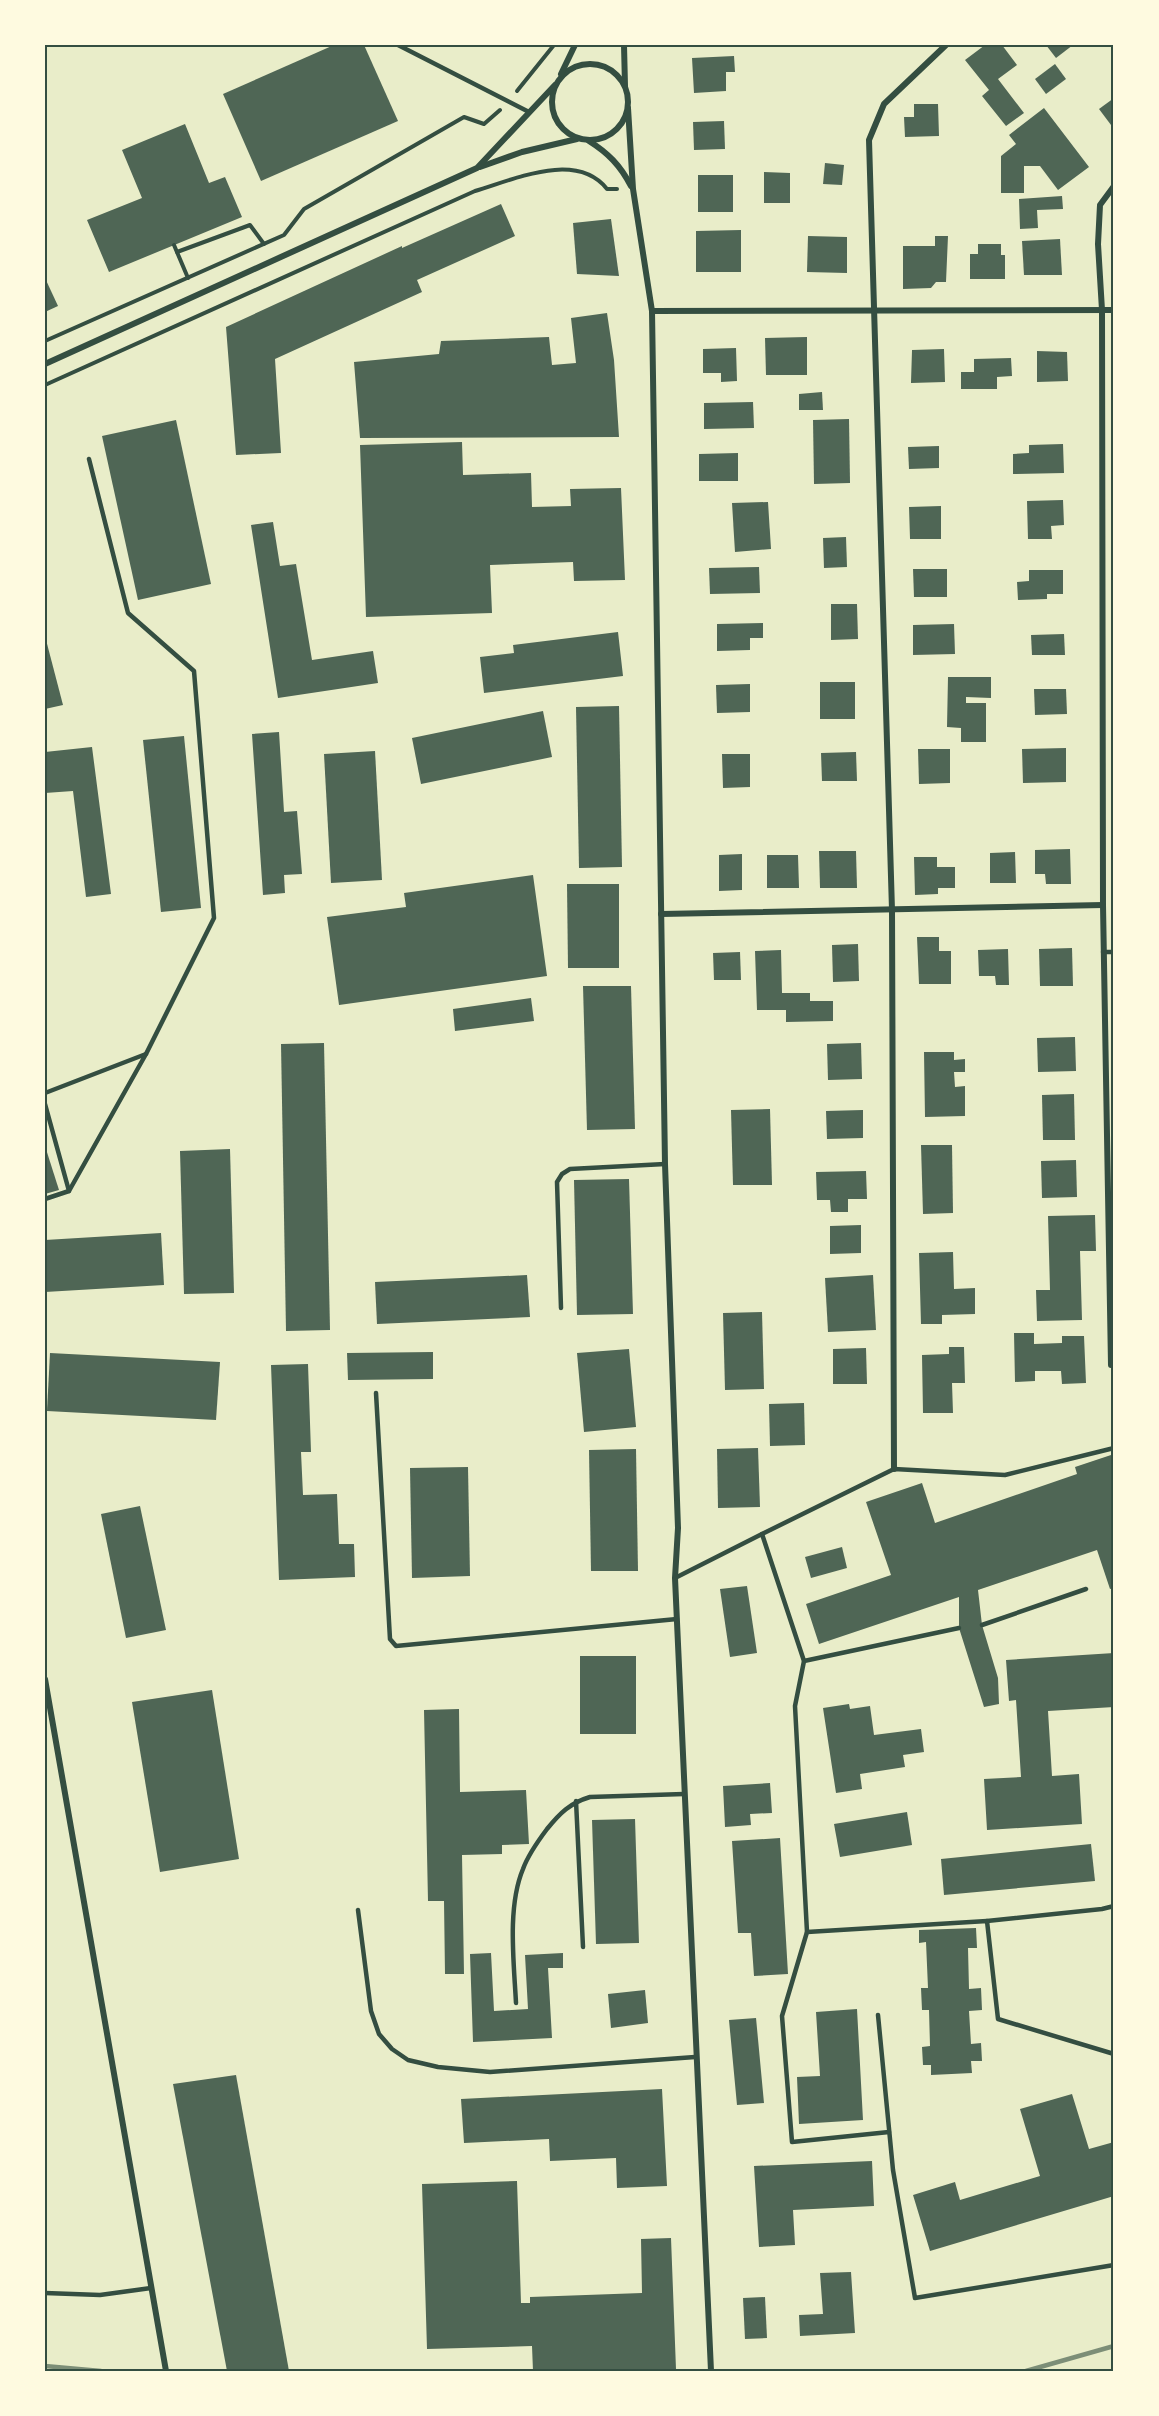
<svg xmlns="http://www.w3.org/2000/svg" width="1159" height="2416" font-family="'Noto Sans',sans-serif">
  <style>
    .building { fill: #4f6655 }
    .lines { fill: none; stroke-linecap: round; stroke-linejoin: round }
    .path { stroke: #344e41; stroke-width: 4 }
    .service { stroke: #344e41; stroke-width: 4.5 }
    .minor { stroke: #344e41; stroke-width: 6 }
    .rail { stroke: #7c8e77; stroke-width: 4.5 }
    .neatline { fill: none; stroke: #344e41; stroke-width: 2 }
  </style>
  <rect width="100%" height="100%" fill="#e9edc9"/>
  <g class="building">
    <path d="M334,45H364L398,121L261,181L223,94Z"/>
    <path d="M985,45H1002L1017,65L998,79L1024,113L1006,126L982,96L989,90L965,60Z"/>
    <path d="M1046,45H1073L1056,58Z"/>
    <path d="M734,56L735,72H726V91L694,93L692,58Z"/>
    <path d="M1055,64L1066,79L1046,94L1035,79Z"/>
    <path d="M1114,98V129L1099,109Z"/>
    <path d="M914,104H938L939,136L905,137L904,117H914Z"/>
    <path d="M1044,108L1089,167L1058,190L1040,166H1024V193H1001V156L1016,144L1009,135Z"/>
    <path d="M724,121L725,149L694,150L693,122Z"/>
    <path d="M185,124L209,183L225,177L242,217L109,272L87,220L142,198L122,150Z"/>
    <path d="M825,163L844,165L842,185L823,184Z"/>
    <path d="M764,172L790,173V203H764Z"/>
    <rect x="698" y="175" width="35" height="37"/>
    <path d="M1062,196L1063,209L1037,210L1038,228L1020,229L1019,199Z"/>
    <path d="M501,204L515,236L417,280L422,292L275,359L281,453L236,455L226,327L402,246V248Z"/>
    <path d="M611,219L619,276L577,274L573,223Z"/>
    <path d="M741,230V272H696V231Z"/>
    <path d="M808,236L847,237V273L807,272Z"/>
    <path d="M935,236H948L946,282H936L931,288L903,289V246H935Z"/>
    <path d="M1060,239L1062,275H1024L1022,241Z"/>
    <path d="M978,244H1001V255H1005V279H970V254H978Z"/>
    <path d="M45,278L58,306L45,312Z"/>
    <path d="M607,313L614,360L619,437L360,438L354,362L439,354L441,341L549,337L552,365L576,363L571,318Z"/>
    <path d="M807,337V375H766L765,338Z"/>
    <path d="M736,348L737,381L721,382V373H703V349Z"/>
    <path d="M944,349L945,382L911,383L912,350Z"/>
    <path d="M1037,351L1067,352L1068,381L1037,382Z"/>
    <path d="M1011,358L1012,376L997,377V389H961V372H974V359Z"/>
    <path d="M822,392L823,410H799V394Z"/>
    <path d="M753,402L754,428L704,429V403Z"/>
    <path d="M849,419L850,483L814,484L813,420Z"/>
    <path d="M176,420L211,584L138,600L102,436Z"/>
    <path d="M462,442L463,475L531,473L532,507L571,506L570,489L621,488L625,580L574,581L573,562L490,565L492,613L366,617L360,445Z"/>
    <path d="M1063,444L1064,473L1013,474V454L1029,453V445Z"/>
    <path d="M939,446V468L909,469L908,447Z"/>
    <path d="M738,453V481H699V454Z"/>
    <path d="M1063,500L1064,525L1051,526L1052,539H1028L1027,501Z"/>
    <path d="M768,502L771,549L735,552L732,503Z"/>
    <path d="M941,506V539H910L909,507Z"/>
    <path d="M273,522L280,566L296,564L312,660L373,651L378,683L278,698L251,525Z"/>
    <path d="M846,537L847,567L824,568L823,538Z"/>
    <path d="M759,567L760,593L710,594L709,568Z"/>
    <path d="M913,569H947V597H914Z"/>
    <path d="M1029,570H1063V594H1047V599L1018,600L1017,582L1029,581Z"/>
    <path d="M831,604H857L858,639L831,640Z"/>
    <path d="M763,623V638H750V650L717,651V624Z"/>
    <path d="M954,624L955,654L913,655V625Z"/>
    <path d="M618,632L623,676L484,693L480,657L514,653L513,645Z"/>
    <path d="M1064,634L1065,655H1032L1031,635Z"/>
    <path d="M45,636L63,705L45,709Z"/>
    <path d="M948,677H991V698L966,697V703H986V742H961V728L947,727Z"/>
    <rect x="820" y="682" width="35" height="37"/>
    <path d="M750,684V712L717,713L716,685Z"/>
    <path d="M1034,689H1066L1067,714L1035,715Z"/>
    <path d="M619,706L622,867L579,868L576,707Z"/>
    <path d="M543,711L552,757L421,784L412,738Z"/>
    <path d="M279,732L284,812L297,811L302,874L284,875L285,893L263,895L252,734Z"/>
    <path d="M184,736L201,908L161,912L143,740Z"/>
    <path d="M92,747L111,894L86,897L73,791L45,793V752Z"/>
    <path d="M1066,748V782L1023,783L1022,749Z"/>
    <path d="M918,749H950V783L919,784Z"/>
    <path d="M375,751L382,880L331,883L324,754Z"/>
    <path d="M856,752L857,781H822L821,753Z"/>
    <path d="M722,754H750V787L723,788Z"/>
    <path d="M1070,849L1071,884H1046L1045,874H1035V850Z"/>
    <path d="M819,851H856L857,888H820Z"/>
    <path d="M1015,852L1016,883H990V853Z"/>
    <path d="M742,854V890L719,891V855Z"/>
    <path d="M767,855H798L799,888H767Z"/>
    <path d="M914,857H937V867H955V888H938V894L915,895Z"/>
    <path d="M533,875L547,976L339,1005L327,917L406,907L404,893Z"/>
    <path d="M567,884H619V968H568Z"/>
    <path d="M917,937H939V951H951V984H919Z"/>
    <path d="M858,944L859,981L833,982L832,945Z"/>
    <path d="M1072,948L1073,986H1040L1039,949Z"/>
    <path d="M1008,949L1009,985H996L995,976H979L978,950Z"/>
    <path d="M781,950L782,993H810V1001H833V1021L786,1022V1010H757L755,951Z"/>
    <path d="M740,952L741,980H714L713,953Z"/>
    <path d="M583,986H631L635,1129L587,1130Z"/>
    <path d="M531,998L534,1021L455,1031L453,1009Z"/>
    <path d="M1075,1037L1076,1071L1038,1072L1037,1038Z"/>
    <path d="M324,1043L330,1330L286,1331L281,1044Z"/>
    <path d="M861,1043L862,1079L828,1080L827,1044Z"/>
    <path d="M924,1052H954V1060L965,1059V1072H954L955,1087L965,1086V1116L925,1117Z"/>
    <path d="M1074,1094L1075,1140H1043L1042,1095Z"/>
    <path d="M770,1109L772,1185H733L731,1110Z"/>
    <path d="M863,1110V1138L827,1139L826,1111Z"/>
    <path d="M921,1145H952L953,1213L923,1214Z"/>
    <path d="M45,1146L59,1190L45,1194Z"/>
    <path d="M230,1149L234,1293L184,1294L180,1151Z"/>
    <path d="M1076,1160L1077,1197L1042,1198L1041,1161Z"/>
    <path d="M866,1171L867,1199H848V1212H831L830,1200H817L816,1172Z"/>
    <path d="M629,1179L633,1314L577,1315L574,1180Z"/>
    <path d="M1095,1215L1096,1251H1080L1082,1320L1037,1321L1036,1290H1050L1048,1216Z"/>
    <path d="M861,1225V1253L830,1254V1226Z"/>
    <path d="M161,1233L164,1285L45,1292V1240Z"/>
    <path d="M953,1252L954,1289L975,1288V1314L942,1315V1324H921L919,1253Z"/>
    <path d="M527,1275L530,1317L377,1324L375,1282Z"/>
    <path d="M873,1275L876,1330L828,1332L825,1278Z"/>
    <path d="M762,1312L764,1389L725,1390L723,1313Z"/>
    <path d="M1014,1333H1034V1344L1062,1343V1336H1084L1086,1383L1062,1384L1061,1371H1035V1381L1015,1382Z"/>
    <path d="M949,1347H964L965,1383H952L953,1413H923L922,1355L949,1354Z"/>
    <path d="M866,1348L867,1384H833V1349Z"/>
    <path d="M629,1349L636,1427L584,1432L577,1353Z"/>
    <path d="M433,1352V1379L348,1380L347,1353Z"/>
    <path d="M50,1353L220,1362L216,1420L47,1411Z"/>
    <path d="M308,1364L311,1452H301L303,1495L337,1494L339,1544H354L355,1577L279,1580L271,1365Z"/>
    <path d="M804,1403L805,1445L770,1446L769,1404Z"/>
    <path d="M758,1448L760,1507L718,1508L717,1449Z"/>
    <path d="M636,1449L638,1571H591L589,1450Z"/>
    <path d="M1114,1454V1588L1110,1589L1097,1550L978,1590L982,1625L998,1678L999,1704L984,1707L959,1628V1597L819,1644L806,1604L891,1575L866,1502L922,1483L935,1523L1077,1474L1075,1467Z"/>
    <path d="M468,1467L470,1576L412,1578L410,1468Z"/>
    <path d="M140,1506L166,1630L126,1638L101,1514Z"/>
    <path d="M842,1547L847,1568L811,1578L805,1557Z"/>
    <path d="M747,1586L757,1653L730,1657L720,1589Z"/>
    <path d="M1114,1653V1707L1048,1711L1052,1776L1079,1774L1082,1824L987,1830L984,1779L1021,1777L1016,1700L1009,1701L1006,1660Z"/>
    <rect x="580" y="1656" width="56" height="78"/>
    <path d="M212,1690L239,1859L160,1872L132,1702Z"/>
    <path d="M849,1704L850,1709L870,1706L874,1735L921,1729L924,1752L903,1755L905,1767L860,1774L862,1789L836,1793L823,1708Z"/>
    <path d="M459,1709L460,1792L526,1790L529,1844L502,1845V1854L462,1855L464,1974H445L444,1901H428L424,1710Z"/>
    <path d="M770,1783L772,1813L750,1814L751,1825L725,1827L723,1786Z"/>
    <path d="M907,1812L912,1845L840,1857L834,1824Z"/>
    <path d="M635,1819L639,1943L596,1944L592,1820Z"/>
    <path d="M780,1838L788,1974L754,1976L751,1933H738L732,1841Z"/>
    <path d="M1091,1844L1095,1881L944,1895L941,1859Z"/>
    <path d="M976,1928L977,1948H968L969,1989L981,1988L982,2010L969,2011L971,2044L981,2043L982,2061H971L972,2073L931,2075V2065H923L922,2047L930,2046L929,2010H922L921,1988H928L926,1942L919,1943V1930Z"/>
    <path d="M491,1953L494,2011L528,2009L525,1955L563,1953V1968H548L552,2038L473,2042L470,1954Z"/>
    <path d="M645,1990L648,2023L611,2028L608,1994Z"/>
    <path d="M857,2009L863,2120L799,2124L797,2077L820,2076L816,2012Z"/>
    <path d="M756,2018L764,2103L737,2105L729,2020Z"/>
    <path d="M236,2075L289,2371H227L173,2084Z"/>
    <path d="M662,2089L667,2186L617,2188L616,2158L550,2161L549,2139L464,2143L461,2099Z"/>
    <path d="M1072,2094L1089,2149L1114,2142V2196L930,2251L913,2195L955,2182L960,2200L1040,2176L1020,2109Z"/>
    <path d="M872,2161L874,2206L793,2210L795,2245L759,2247L754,2166Z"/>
    <path d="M517,2181L521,2303H530V2297L642,2293L641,2239L671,2238L676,2369L533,2371L532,2346L427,2349L422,2184Z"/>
    <path d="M851,2272L855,2333L800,2336L799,2315L823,2314L820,2273Z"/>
    <path d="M765,2297L767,2338L745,2339L743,2298Z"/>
  </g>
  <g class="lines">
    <g class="path">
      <path d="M517,91L554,45"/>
      <path d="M174,245L188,278"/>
      <path d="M177,252L250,225L264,244"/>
      <path d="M45,341L284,235L304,209L464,117L484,124L500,110"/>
      <path d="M45,385L475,191C513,180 576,150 607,189H617"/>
    </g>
    <g class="service">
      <path d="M398,45L529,112"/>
      <path d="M1103,952H1114"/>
      <path d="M45,1093L146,1054"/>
      <path d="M45,1104L69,1191"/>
      <path d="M45,1199L69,1191L146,1054L214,918L194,671L128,613L89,459"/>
      <path d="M561,1308L557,1182L562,1174L570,1169L665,1164"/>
      <path d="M376,1393L390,1639L396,1646L677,1619"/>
      <path d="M762,1534L894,1469L1005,1475L1114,1448"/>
      <path d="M675,1578L762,1534L804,1661L795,1706L807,1932L782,2016L792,2142L889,2132"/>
      <path d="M982,1625L1086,1589"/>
      <path d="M804,1661L959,1628"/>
      <path d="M576,1801L583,1947"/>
      <path d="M358,1910L371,2011L379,2034L392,2049L408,2060L438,2067L490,2072L695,2057"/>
      <path d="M987,1921L1102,1909L1114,1906"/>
      <path d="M807,1932L987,1921L998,2019L1114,2054"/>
      <path d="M516,2003C514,1963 507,1907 523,1869C528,1855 538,1841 547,1829C560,1813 570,1803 590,1797L684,1794"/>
      <path d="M878,2015L893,2170L915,2298L1114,2265"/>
      <path d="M45,2293L100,2295L151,2288"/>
    </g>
    <g class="minor">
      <path d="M624,45L625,86"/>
      <circle cx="590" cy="102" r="38"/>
      <path d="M561,74L575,45"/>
      <path d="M628,108L633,189L652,311L665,1164L678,1528L675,1578L711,2371"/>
      <path d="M589,141C608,153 620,165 631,186"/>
      <path d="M480,167L522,152L577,139"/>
      <path d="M652,311L1114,310"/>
      <path d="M45,364L477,168L555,85"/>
      <path d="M661,914L1103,905"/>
      <path d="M1111,1365L1103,905L1102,310L1098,244L1100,205L1114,186"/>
      <path d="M894,1469L892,910L869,140L884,104L946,45"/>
      <path d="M45,1679L166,2371"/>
    </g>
    <g class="rail">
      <path d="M45,2366L101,2371"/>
      <path d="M1026,2371L1114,2346"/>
    </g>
  </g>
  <rect width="1159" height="2416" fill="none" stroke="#fefae0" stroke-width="93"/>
  <rect x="46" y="46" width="1066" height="2324" class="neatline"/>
</svg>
